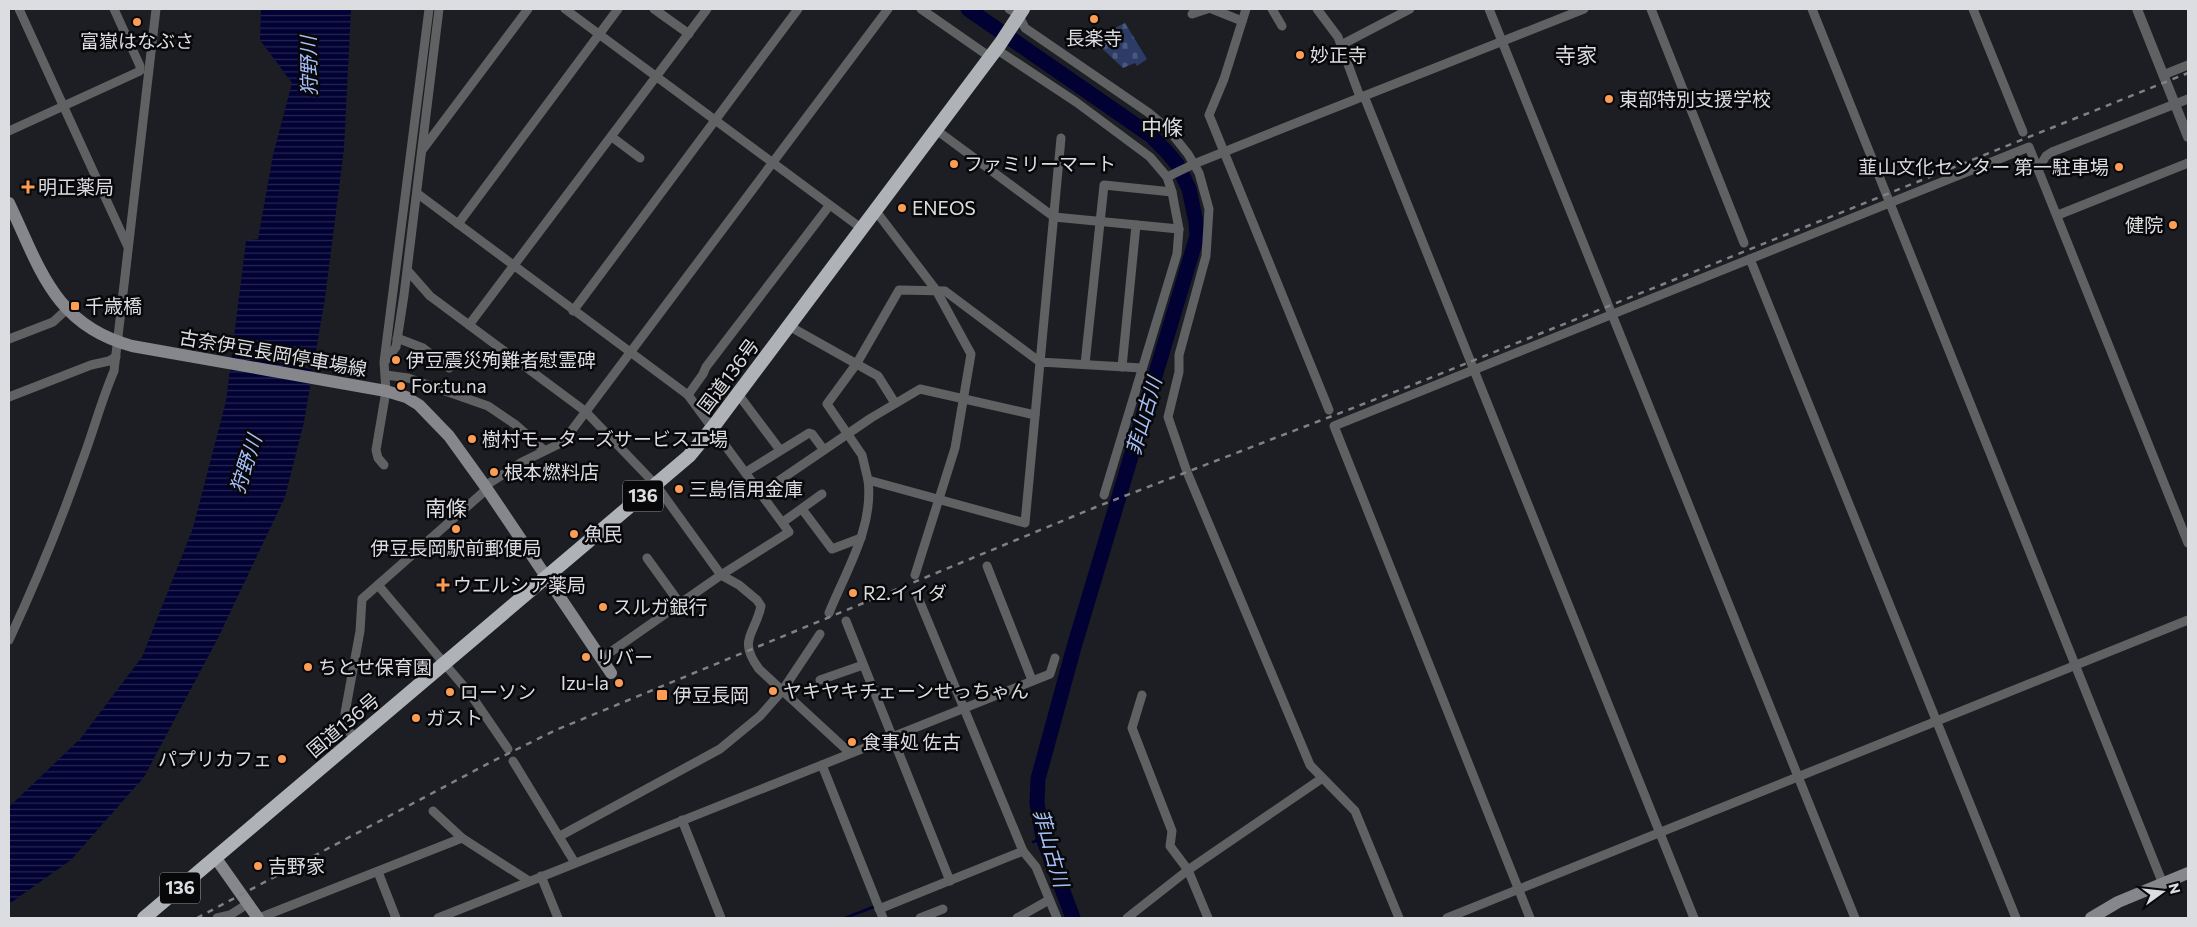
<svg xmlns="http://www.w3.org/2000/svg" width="2197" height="927" font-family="Commissioner,'Noto Sans JP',sans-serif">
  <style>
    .cemetery { fill: url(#cemetery-stones) }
    .water { fill: url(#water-rules) }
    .pier { fill: #1c1e23 }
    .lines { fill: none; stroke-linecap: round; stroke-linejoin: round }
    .stream { stroke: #010133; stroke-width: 2.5 }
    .river { stroke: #010133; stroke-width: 15 }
    .minor { stroke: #606163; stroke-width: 9 }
    .tertiary { stroke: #606163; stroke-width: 10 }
    .secondary { stroke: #85878b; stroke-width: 12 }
    .trunk { stroke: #afb2b7; stroke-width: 14 }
    .rail { stroke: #808186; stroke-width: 2.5; stroke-dasharray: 6 6; stroke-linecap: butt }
    .poi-dot { fill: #fc9d53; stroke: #08080a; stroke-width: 2 }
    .labels { text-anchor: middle; stroke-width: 5; stroke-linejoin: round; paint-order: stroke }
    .shield { fill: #08080a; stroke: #9c9da0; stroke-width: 1 }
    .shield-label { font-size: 18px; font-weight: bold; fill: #dcdde1 }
    .poi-label { font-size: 19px; fill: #dcdde1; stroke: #08080a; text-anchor: start }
    .street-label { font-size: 19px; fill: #dcdde1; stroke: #08080a }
    .water-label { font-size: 20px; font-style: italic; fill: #a5bffb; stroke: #08080a }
    .quarter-label { font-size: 21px; fill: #dcdde1; stroke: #08080a }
  </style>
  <defs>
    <pattern id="cemetery-stones" width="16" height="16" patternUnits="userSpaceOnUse" patternTransform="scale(1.25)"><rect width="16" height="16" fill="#2c3c67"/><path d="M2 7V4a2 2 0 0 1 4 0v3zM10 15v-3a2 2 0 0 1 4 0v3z" fill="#4a587c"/></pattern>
    <pattern id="water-rules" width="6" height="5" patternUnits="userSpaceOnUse" patternTransform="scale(1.25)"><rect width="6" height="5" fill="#010133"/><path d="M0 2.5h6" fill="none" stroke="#252650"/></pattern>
  </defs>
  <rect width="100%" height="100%" fill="#1c1e23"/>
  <path class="cemetery" d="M1125,23L1147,59L1137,66L1135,63L1123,68L1092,39Z"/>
  <path class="water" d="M261,9H351L344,149L325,298L304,422L285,497L218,638L144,777L71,860L9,904V807L80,739L142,657L193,528L226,401L246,241L258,239L273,155L292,83L260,40Z"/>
  <path class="pier" d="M231,349L316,364L315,370L230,354Z"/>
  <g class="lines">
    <g class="stream">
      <path d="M1033,842L1043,838"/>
      <path d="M845,918L876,906"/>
    </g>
    <path class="river" d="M968,9L1150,135L1167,152L1177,164L1189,189L1196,222L1197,236L1074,647L1038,779L1037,803L1043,838L1073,918"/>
    <g class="minor">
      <path d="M19,9L127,245"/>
      <path d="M565,9L861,228"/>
      <path d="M654,9L689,34"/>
      <path d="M921,9L990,57"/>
      <path d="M1009,9L1018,14L1025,28L1149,113L1168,129L1188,154L1199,173L1209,209L1206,256L1179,355V372L1168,417L1187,472L1310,765L1355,811L1399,918"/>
      <path d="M1212,9L1242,21"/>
      <path d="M1246,9L1224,79L1209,115L1329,410"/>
      <path d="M1272,9L1282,26"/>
      <path d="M1317,9L1338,37L1360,97"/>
      <path d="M1489,9L1855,918"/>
      <path d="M1651,9L1744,243"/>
      <path d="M1812,9L2163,884"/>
      <path d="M1973,9L2023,132"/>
      <path d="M1192,14L1207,9"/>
      <path d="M1341,45L1410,9"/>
      <path d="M996,49L1076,102L1150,157L1167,177L1172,192L1179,229L1177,254L1104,495"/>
      <path d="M2163,75L2188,65"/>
      <path d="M1364,96L1694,918"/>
      <path d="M935,129L1054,217L1179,229"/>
      <path d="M9,131L140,71V66L114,9"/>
      <path d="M612,137L640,158"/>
      <path d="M1061,138C1050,267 1037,395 1025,523L868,480L862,455L827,404L857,363L899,290L945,291L1040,362L1142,368"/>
      <path d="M423,149L528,9"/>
      <path d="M2038,169L2046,156L2052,152L2188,99"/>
      <path d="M1167,177L1194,164L1311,117L1584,9"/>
      <path d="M418,194L688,395L789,532L721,575L602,658"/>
      <path d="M875,210L936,290L971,354L955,448L915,575"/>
      <path d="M2058,215L2188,163"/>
      <path d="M458,224L618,9"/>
      <path d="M1750,259L2016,918"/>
      <path d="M408,271L430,296L585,411L656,485L721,575L739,585L757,600L761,606C755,635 737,639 759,669L850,753"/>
      <path d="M573,311L798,9"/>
      <path d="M469,325L707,9"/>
      <path d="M789,326L878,376L895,403"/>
      <path d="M397,338L423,348L449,368"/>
      <path d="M9,339L53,322L66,310"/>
      <path d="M386,360L396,347L404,295L439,9"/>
      <path d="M1085,364L1104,185L1172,192"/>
      <path d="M1122,367L1136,225"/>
      <path d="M386,375L408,378L488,406L516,425L544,450"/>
      <path d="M738,394L780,450"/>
      <path d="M688,395L703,374L706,367L829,206"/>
      <path d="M9,397L91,365L109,361L116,357"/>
      <path d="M384,465L378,458L376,450L386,391L384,362L429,9"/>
      <path d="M746,472L809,433L812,434L824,450"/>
      <path d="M485,486L522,462L563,442L888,9"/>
      <path d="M761,493L871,418L920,389L1035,415"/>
      <path d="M802,509L832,549L861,538"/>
      <path d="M783,522L822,494"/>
      <path d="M647,558L681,605"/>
      <path d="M987,566L1032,680"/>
      <path d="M378,585L471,695L508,749"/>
      <path d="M917,595L1023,851L1036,867L1057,918"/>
      <path d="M829,613C846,571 874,527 868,480"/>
      <path d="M846,621L950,881"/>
      <path d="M9,640C36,582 60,524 81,464C93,433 101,401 114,371L156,9"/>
      <path d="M820,680L863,665"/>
      <path d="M1142,695L1132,728L1172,831L1170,846L1188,870L1208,918"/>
      <path d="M354,741L347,726L345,713L360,631L362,599L487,489"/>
      <path d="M513,761L575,863"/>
      <path d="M822,765L883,918"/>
      <path d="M433,811L462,838L529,881"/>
      <path d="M682,820L721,918"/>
      <path d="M560,836L720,749L760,716L782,691L820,634"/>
      <path d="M378,872L396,918"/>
      <path d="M541,876L558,918"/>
      <path d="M879,909L1023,851"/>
      <path d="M217,918L230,915L249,903"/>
      <path d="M259,918L462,838"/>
      <path d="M438,918L1050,674L1055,658"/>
      <path d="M920,918L943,909"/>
      <path d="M1017,918L1049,900"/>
      <path d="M1127,918L1188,870L1321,779"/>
      <path d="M1447,918L2188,620"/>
      <path d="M1530,918L1334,426L2029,147L2188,543"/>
    </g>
    <path class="tertiary" d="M2137,9L2188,137"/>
    <g class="secondary">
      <path d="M9,203C40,268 54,325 132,346L386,391L406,397L419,405L449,436L485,486L611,673"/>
      <path d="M215,857L258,918"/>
      <path d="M2091,918L2118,902L2188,873"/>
    </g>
    <path class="trunk" d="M144,918L689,456L713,427L1000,44L1023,9"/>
    <path class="rail" d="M197,918L491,762L556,730L1096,507L1410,386L2188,73"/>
  </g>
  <g class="poi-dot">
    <circle cx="1094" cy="19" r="5"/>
    <circle cx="137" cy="22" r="5"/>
    <circle cx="1300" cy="55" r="5"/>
    <circle cx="1609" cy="99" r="5"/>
    <circle cx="954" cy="164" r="5"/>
    <circle cx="2119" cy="167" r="5"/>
    <path d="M25.5 179.5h5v5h5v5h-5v5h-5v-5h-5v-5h5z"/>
    <circle cx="902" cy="208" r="5"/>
    <circle cx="2173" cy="225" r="5"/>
    <rect x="70" y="301" width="10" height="10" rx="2.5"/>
    <circle cx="396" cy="360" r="5"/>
    <circle cx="401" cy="386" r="5"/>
    <circle cx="472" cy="439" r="5"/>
    <circle cx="494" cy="472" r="5"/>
    <circle cx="679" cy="489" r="5"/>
    <circle cx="456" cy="529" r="5"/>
    <circle cx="574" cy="534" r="5"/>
    <path d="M440.5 577.5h5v5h5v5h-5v5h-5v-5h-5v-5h5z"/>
    <circle cx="853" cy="593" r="5"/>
    <circle cx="603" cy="607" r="5"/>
    <circle cx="586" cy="657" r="5"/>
    <circle cx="308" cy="667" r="5"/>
    <circle cx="619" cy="683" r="5"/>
    <circle cx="773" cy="691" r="5"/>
    <circle cx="450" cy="692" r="5"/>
    <rect x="656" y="689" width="12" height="12" rx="2.5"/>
    <circle cx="416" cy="718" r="5"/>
    <circle cx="852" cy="742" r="5"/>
    <circle cx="282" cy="759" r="5"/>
    <circle cx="258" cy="866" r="5"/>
  </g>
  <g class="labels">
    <g class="shield">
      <rect x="623" y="480.5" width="40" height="31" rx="4"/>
      <rect x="160" y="872.5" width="40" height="31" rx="4"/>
    </g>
    <g class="shield-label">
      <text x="643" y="502">136</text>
      <text x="180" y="894">136</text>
    </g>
    <g class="poi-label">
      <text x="1094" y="45" text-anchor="middle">長楽寺</text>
      <text x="137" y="48" text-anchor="middle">富嶽はなぶさ</text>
      <text x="1310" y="62">妙正寺</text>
      <text x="1619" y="106">東部特別支援学校</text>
      <text x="964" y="171">ファミリーマート</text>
      <text x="2109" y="174" text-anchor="end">韮山文化センター 第一駐車場</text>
      <text x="38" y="194">明正薬局</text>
      <text x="912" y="215">ENEOS</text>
      <text x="2163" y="232" text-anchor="end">健院</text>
      <text x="85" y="313">千歳橋</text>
      <text x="406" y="367">伊豆震災殉難者慰霊碑</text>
      <text x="411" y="393">For.tu.na</text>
      <text x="482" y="446">樹村モーターズサービス工場</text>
      <text x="504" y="479">根本燃料店</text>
      <text x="689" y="496">三島信用金庫</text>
      <text x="584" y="541">魚民</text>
      <text x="456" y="555" text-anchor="middle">伊豆長岡駅前郵便局</text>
      <text x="453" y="592">ウエルシア薬局</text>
      <text x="863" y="600">R2.イイダ</text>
      <text x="613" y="614">スルガ銀行</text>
      <text x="596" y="664">リバー</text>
      <text x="318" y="674">ちとせ保育園</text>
      <text x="609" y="690" text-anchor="end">Izu-la</text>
      <text x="783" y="698">ヤキヤキチェーンせっちゃん</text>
      <text x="460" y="699">ローソン</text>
      <text x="673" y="702">伊豆長岡</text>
      <text x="426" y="725">ガスト</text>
      <text x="862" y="749">食事処 佐古</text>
      <text x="272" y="766" text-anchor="end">パプリカフェ</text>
      <text x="268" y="873">吉野家</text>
    </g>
    <g class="street-label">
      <text transform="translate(273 353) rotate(10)" y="7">古奈伊豆長岡停車場線</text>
      <text transform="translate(728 376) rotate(-53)" y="7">国道136号</text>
      <text transform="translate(343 725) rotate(-40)" y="7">国道136号</text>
    </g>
    <g class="water-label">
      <text transform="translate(309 66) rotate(-91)" y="7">狩野川</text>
      <text transform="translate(1144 416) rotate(-74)" y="7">菲山古川</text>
      <text transform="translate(246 464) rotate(-72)" y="7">狩野川</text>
      <text transform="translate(1051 848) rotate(74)" y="7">菲山古川</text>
    </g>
    <g class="quarter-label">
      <text x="1576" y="63">寺家</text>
      <text x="1162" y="135">中條</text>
      <text x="446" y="516">南條</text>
    </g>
  </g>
  <rect width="2197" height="927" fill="none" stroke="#dcdde1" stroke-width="20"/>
  <g transform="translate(2162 892) rotate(75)" stroke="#08080a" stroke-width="4" paint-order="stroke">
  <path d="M0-4L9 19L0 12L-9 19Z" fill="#dcdde1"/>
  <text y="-8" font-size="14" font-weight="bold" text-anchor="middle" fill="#dcdde1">N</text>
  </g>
</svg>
